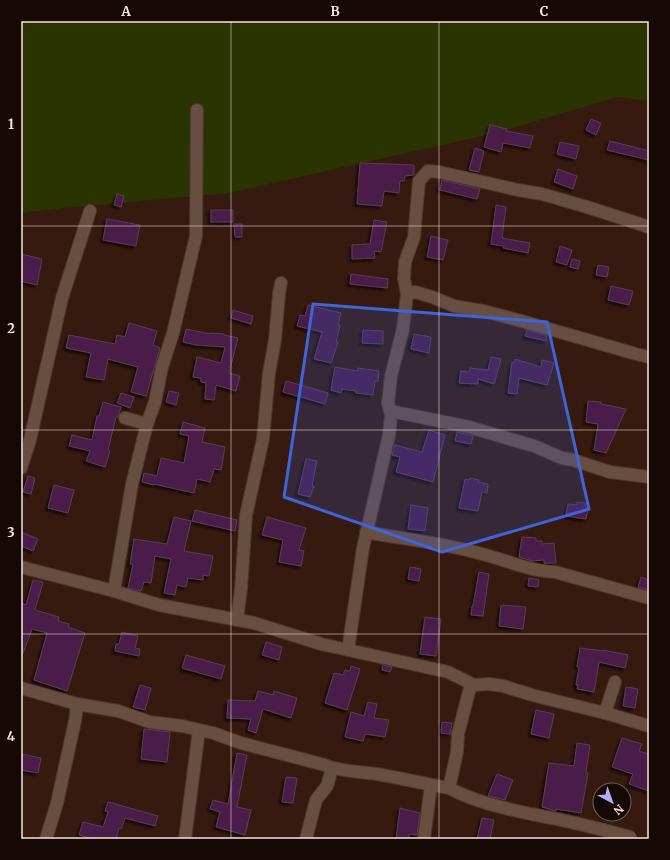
<svg xmlns="http://www.w3.org/2000/svg" width="670" height="860" font-family="Merriweather,serif">
  <style>
    .green { fill: #2a3400 }
    .building { fill: #4a1e48; stroke: #573e55; filter: url(#shadow) }
    .lines { fill: none; stroke-linecap: round; stroke-linejoin: round }
    .minor-casing { stroke: #51362c; stroke-width: 14 }
    .minor { stroke: #684d41; stroke-width: 12 }
    .marked { fill: #3e64d9; fill-opacity: 0.2; stroke: #3e64d9; stroke-width: 3; stroke-linejoin: round }
    .grid { fill: none; stroke: #f8e4dd; stroke-width: 1; stroke-opacity: 0.55 }
    .neatline { fill: none; stroke: #f8e4dd; stroke-width: 1.5 }
    .grid-label { font-size: 13px; text-anchor: middle; font-weight: bold; fill: #f8e4dd }
  </style>
  <defs>
    <filter id="shadow"><feDropShadow dx="-2.5" dy="2.5" stdDeviation="1" flood-color="#0009"/></filter>
  </defs>
  <rect width="100%" height="100%" fill="#361a0f"/>
  <path class="green" d="M21,21H649V101L617,97L500,132L229,193L63,208L21,213Z"/>
  <g class="building">
    <path d="M591,119L601,123L596,135L586,130Z"/>
    <path d="M490,125L507,129L506,131L533,136L530,148L503,143L501,152L484,147Z"/>
    <path d="M610,141L649,151V160L607,150Z"/>
    <path d="M560,142L579,146L576,159L557,154Z"/>
    <path d="M475,148L484,151L479,172L469,170Z"/>
    <path d="M360,163L414,165V175L405,176L404,181H400L399,193L384,191L382,206L357,204Z"/>
    <path d="M558,169L577,176L573,189L554,182Z"/>
    <path d="M442,180L480,189L477,199L440,190Z"/>
    <path d="M117,194L124,196L121,207L114,205Z"/>
    <path d="M496,205L506,207L502,238L530,243L528,253L503,248L504,246L491,244Z"/>
    <rect x="211" y="210" width="22" height="12"/>
    <path d="M107,219L140,225L136,246L103,240Z"/>
    <path d="M374,220L387,222L381,252L374,251L375,258L352,259V245L370,244Z"/>
    <path d="M234,224H242V237H235Z"/>
    <path d="M431,236L448,240L443,260L427,257Z"/>
    <path d="M560,246L572,250L567,265L556,262Z"/>
    <path d="M21,254L42,259L37,285L21,281Z"/>
    <path d="M572,259L580,261L578,269L570,267Z"/>
    <path d="M598,265L609,267L607,277L596,275Z"/>
    <path d="M351,274L388,279L387,288L350,284Z"/>
    <path d="M611,286L633,291L629,305L608,300Z"/>
    <path d="M308,305L341,313L338,325H340L336,342H338L331,363L314,359L322,332L297,326L300,315L305,316Z"/>
    <path d="M233,310L253,316L251,324L231,318Z"/>
    <path d="M129,323L157,331L153,345L160,348L146,396L131,392L138,367L108,359L104,380L86,377L91,353L66,348L69,335L115,344L117,335L125,337Z"/>
    <path d="M186,329L210,334L211,333L224,334V335L238,338L229,373L240,376L236,391L216,385L214,400L205,399L206,383L201,382V378L193,377L197,357L221,363L225,347L196,345L183,342Z"/>
    <path d="M363,330L383,331V344L362,343Z"/>
    <path d="M527,330L547,336L546,341L525,336Z"/>
    <path d="M414,334L431,337L429,353L411,349Z"/>
    <path d="M491,357L501,359L494,384L478,379V384L459,383L461,371L469,372L470,368L488,370Z"/>
    <path d="M515,359L541,367L542,360L554,363L547,385L519,378L517,394L508,393L512,362L514,363Z"/>
    <path d="M335,367L357,371L358,368L379,371L378,381H375L373,395L356,393V391L342,389L341,393L331,390Z"/>
    <path d="M286,381L328,393L325,404L283,392Z"/>
    <path d="M169,391L179,393L176,405L166,402Z"/>
    <path d="M121,393L134,397L130,408L117,403Z"/>
    <path d="M588,401L601,402V404L626,409L606,453L594,450L598,424L586,422Z"/>
    <path d="M103,402L121,407L118,417H116L108,450L110,451L105,467L86,461L90,451L69,446L72,435L92,440L97,416H99Z"/>
    <path d="M183,422L205,428L202,442L225,447L221,470L214,469L210,482L197,479L194,493L154,484V485L142,482L144,473L157,476L161,458L184,463L189,436L180,434Z"/>
    <path d="M429,430L445,435L433,482L396,472L400,457L392,455L395,445L422,452Z"/>
    <path d="M457,432L473,436L471,444L455,441Z"/>
    <path d="M306,459L317,461L312,486H314L310,497L298,494Z"/>
    <path d="M28,476L35,478L31,494L23,492Z"/>
    <path d="M470,478L479,480L478,482L488,484L487,493L482,492L478,511L459,508L465,479L469,480Z"/>
    <path d="M54,485L74,490L68,513L48,508Z"/>
    <path d="M577,502L585,503V507L588,508L586,519L566,516L568,504L577,505Z"/>
    <path d="M411,505L428,508L425,531L408,529Z"/>
    <path d="M195,510L237,520L235,531L192,521Z"/>
    <path d="M174,517L191,521L184,551L213,556L209,576L203,575V580L188,578L186,587L177,585L175,595L164,593L171,559L155,556L151,583L144,582L141,591L128,588L133,564H130L134,539L167,544Z"/>
    <path d="M267,517L306,528L299,550L304,551L301,566L279,562L283,540L262,535Z"/>
    <path d="M21,532L38,539L33,551L21,546Z"/>
    <path d="M522,537L536,538V541H542V544L554,543L556,563H544V560L532,561L519,557Z"/>
    <path d="M410,567L421,569L419,581L408,579Z"/>
    <path d="M479,572L489,574L483,616L471,615L472,606H473Z"/>
    <path d="M641,577L649,580V590L638,587Z"/>
    <path d="M529,578L539,580L538,587L528,586Z"/>
    <path d="M33,580L43,582L35,610L59,617L58,621L69,624L68,627L85,633L67,691L34,680L47,633L32,629L22,656H21V603L26,605Z"/>
    <path d="M501,605L526,607L523,629L499,626Z"/>
    <path d="M425,617L441,619L436,656L420,654Z"/>
    <path d="M122,632L138,636L135,648L140,649L139,656L115,651L116,644H119Z"/>
    <path d="M266,642L282,647L279,660L262,655Z"/>
    <path d="M580,648L603,651V650L628,655L625,668L599,662L594,692L577,689L578,685H576L579,667H577Z"/>
    <path d="M186,655L225,666L221,679L182,668Z"/>
    <path d="M383,665L392,667L390,672L382,670Z"/>
    <path d="M351,666L360,669L347,710L325,703L334,673L343,675L345,670L350,671Z"/>
    <path d="M140,685L151,688L145,710L133,707Z"/>
    <path d="M626,687L638,689L635,708L623,706Z"/>
    <path d="M258,691L273,695L274,691L297,698L291,718L263,709L256,733L248,730L251,719L227,718L228,700L255,701Z"/>
    <path d="M368,702L377,704L374,718L389,720L385,737L365,734L363,741L345,737L351,712L364,716Z"/>
    <path d="M536,710L554,714L549,738L531,734Z"/>
    <path d="M442,722L452,723L450,734L441,733Z"/>
    <path d="M144,729L170,732L167,762L141,759Z"/>
    <path d="M622,738L642,744L639,751L649,754V791L629,784L633,774L612,767Z"/>
    <path d="M577,743L590,745L586,772L588,773L581,813L556,809V811L542,807L549,763L574,766Z"/>
    <path d="M237,753L247,755L237,807L251,810L245,835L216,827L220,812L210,809L213,800L228,804Z"/>
    <path d="M21,754L41,758L38,773L21,770Z"/>
    <path d="M497,774L513,780L505,800L488,796Z"/>
    <path d="M286,777L297,778L293,803L282,802Z"/>
    <path d="M108,802L158,816L155,826L125,818L121,829L119,828L116,839H93L79,835L83,822L103,827L108,812L105,811Z"/>
    <path d="M400,808L420,813L417,835L409,834V839H396Z"/>
    <path d="M482,818L494,820L490,839H477Z"/>
  </g>
  <g class="lines">
    <defs>
      <g id="minor">
        <path d="M407,294L415,292L432,297L454,306L488,312L525,322L636,354L649,357"/>
        <path d="M390,411L469,427L534,446L562,458L573,460L610,472L649,477"/>
        <path d="M125,418L147,424"/>
        <path d="M21,468L30,440L62,298L90,211"/>
        <path d="M366,532C403,539 442,543 478,553C504,559 528,571 555,572L649,598"/>
        <path d="M21,567L114,591L159,605L254,623L321,644L448,672L474,685L489,684L503,686L532,695L605,713L649,726"/>
        <path d="M114,591L132,484L147,424L155,402L162,367L173,333L196,236L197,110"/>
        <path d="M237,620L241,589L246,515L263,439L269,373L275,340L279,294L281,283"/>
        <path d="M348,650L363,548L389,435L391,415L388,403L391,376L403,329L407,294L404,279L405,262L414,237L419,181L428,171L439,172L518,190L542,194L587,207L649,227"/>
        <path d="M21,688L77,704L118,711L150,722L182,726L213,733L241,743L325,765C337,771 362,772 376,774C401,778 425,784 449,788C475,802 503,808 531,814C564,820 598,828 630,837"/>
        <path d="M605,713L615,682"/>
        <path d="M449,788L457,752L458,734L471,684"/>
        <path d="M46,839L57,803L75,721L77,704"/>
        <path d="M185,839L199,730"/>
        <path d="M306,839L316,800L327,786L332,769"/>
        <path d="M424,839L431,785"/>
      </g>
    </defs>
    <use href="#minor" class="minor-casing"/>
    <use href="#minor" class="minor"/>
  </g>
  <path class="marked" d="M313,304L547,322L589,509L442,552L284,497Z"/>
  <path class="grid" d="M231,21V839M439,21V839M21,226H649M21,430H649M21,634H649"/>
  <rect width="670" height="860" fill="none" stroke="#150805" stroke-width="44"/>
  <g transform="translate(612 802) rotate(139)"><circle r="19" fill="#150805" stroke="#70605b"/>
  <path d="M0-3L7 15L0 10L-7 15Z" fill="#b4acf9"/>
  <text y="-6" font-size="11" font-weight="bold" text-anchor="middle" fill="#f8e4dd">N</text>
  </g>
  <rect x="22" y="22" width="626" height="816" class="neatline"/>
  <g class="grid-label">
    <text x="126" y="16">A</text>
    <text x="335" y="16">B</text>
    <text x="544" y="16">C</text>
    <text x="11" y="129">1</text>
    <text x="11" y="333">2</text>
    <text x="11" y="537">3</text>
    <text x="11" y="741">4</text>
  </g>
</svg>
